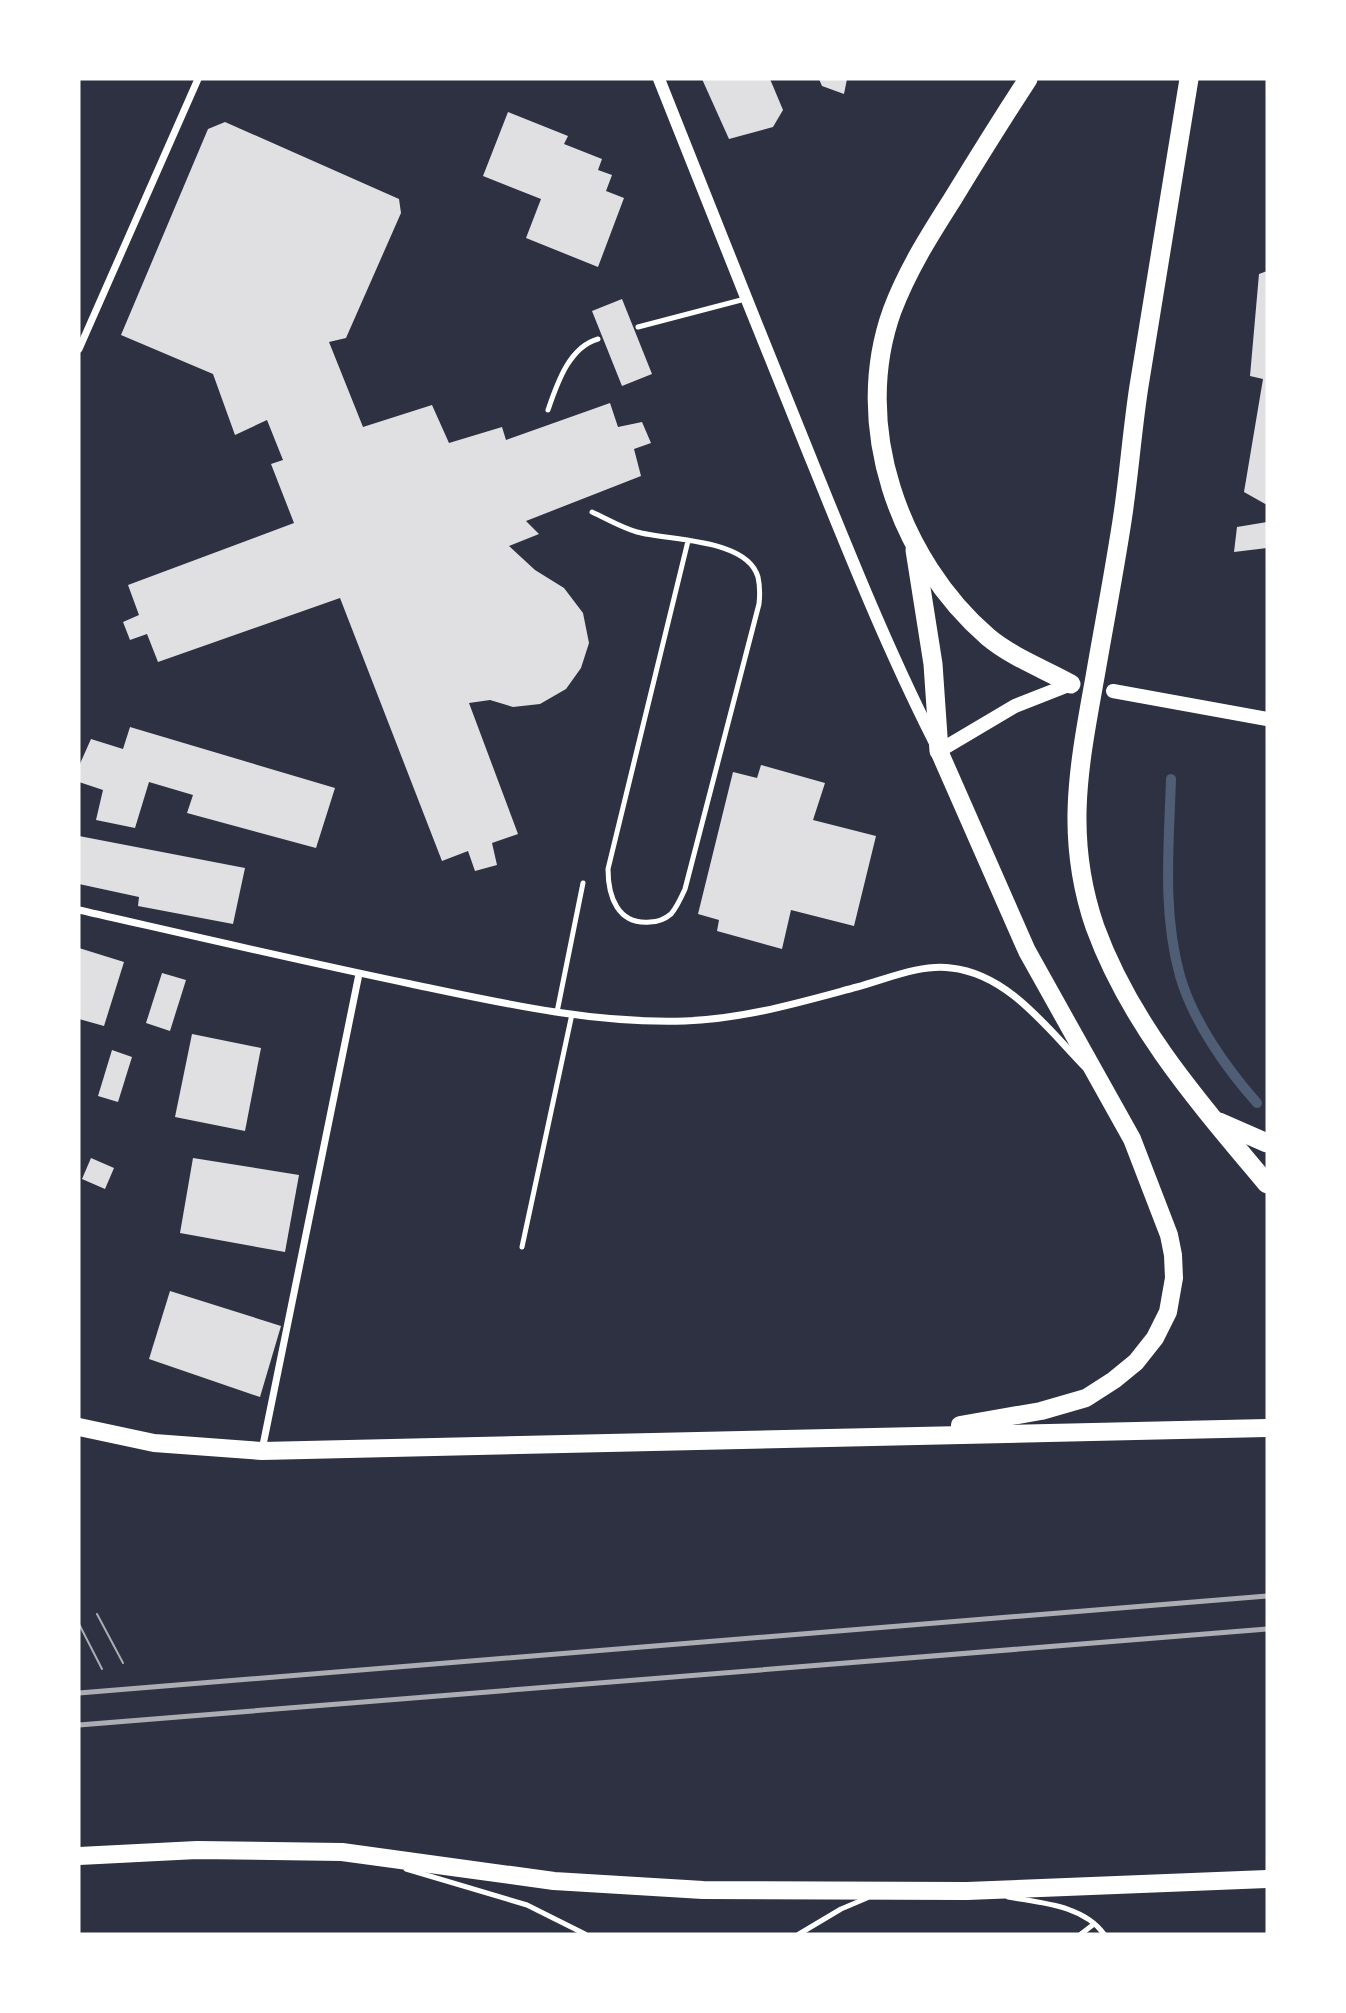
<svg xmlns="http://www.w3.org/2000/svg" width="1346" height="2013" font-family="'Varela Round',sans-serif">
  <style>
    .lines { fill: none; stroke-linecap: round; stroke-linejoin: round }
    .stream { stroke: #4f5d75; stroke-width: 10 }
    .building { fill: #e0e0e3 }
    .service { stroke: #fff; stroke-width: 5 }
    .minor { stroke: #fff; stroke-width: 7 }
    .tertiary { stroke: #fff; stroke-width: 12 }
    .secondary { stroke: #fff; stroke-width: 14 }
    .primary { stroke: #fff; stroke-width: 18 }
    .trunk { stroke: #fff; stroke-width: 19 }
    .tram { stroke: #abadb3; stroke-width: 2 }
    .rail { stroke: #abadb3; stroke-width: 5 }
  </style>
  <rect width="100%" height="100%" fill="#2d3142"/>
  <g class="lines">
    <path class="stream" d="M1171,779C1169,844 1162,912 1180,976C1193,1021 1226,1068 1257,1103"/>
  </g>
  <g class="building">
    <path d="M702,79H770L783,110L773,127L729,139Z"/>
    <path d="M819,79H847L844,94L822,86Z"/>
    <path d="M508,112L568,136L564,144L602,159L598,170L612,175L606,191L624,198L598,267L526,238L541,199L483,176Z"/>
    <path d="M225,122L399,199L401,213L346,338L329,342L363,427L432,405L449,443L502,427L506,440L610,403L618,427L642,422L651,443L634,449L641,476L526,521L539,534L509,546L535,570L564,588L583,613L589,643L581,668L566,689L540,704L513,707L490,700L469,703L518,834L492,843L497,865L475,871L468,851L442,861L340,598L158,662L147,634L130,640L123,622L139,615L128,585L294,523L271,464L283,460L267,420L235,435L213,374L121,335L208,129Z"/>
    <path d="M1267,271V505L1244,492L1263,379L1250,376L1259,274Z"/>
    <path d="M622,299L652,374L622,386L592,311Z"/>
    <path d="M1267,522V548L1234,552L1237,527Z"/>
    <path d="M130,727L335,788L316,848L187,813L193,795L149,782L135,828L96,820L103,790L79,782V766L91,739L123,749Z"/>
    <path d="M761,765L825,783L813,820L876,836L854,926L791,910L782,949L717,931L719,920L698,914L733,772L757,778Z"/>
    <path d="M79,836L245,868L233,924L138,906L139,897L79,884Z"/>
    <path d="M79,948L124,962L104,1026L79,1019Z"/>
    <path d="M162,973L186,980L170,1031L146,1023Z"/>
    <path d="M192,1034L261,1048L245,1131L175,1117Z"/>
    <path d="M112,1050L132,1057L118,1102L98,1096Z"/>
    <path d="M91,1158L114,1168L105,1189L82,1179Z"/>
    <path d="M193,1158L299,1175L285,1252L180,1233Z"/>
    <path d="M170,1291L281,1326L260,1397L149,1359Z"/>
  </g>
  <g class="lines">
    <g class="service">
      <path d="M638,327L745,299"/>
      <path d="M548,410C557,384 569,347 598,339"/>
      <path d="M592,512C607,519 622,528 637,532C669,541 747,538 758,577C760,586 760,595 759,604L685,889C681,898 677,907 671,914C665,919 658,922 650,922C618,925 608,897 608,869L688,541"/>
      <path d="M557,1012L583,883"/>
      <path d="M522,1247L572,1014"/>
      <path d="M406,1869L527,1905L585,1934"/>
      <path d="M1008,1897C1041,1903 1083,1905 1104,1934"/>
      <path d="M799,1934L841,1909L867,1898"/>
      <path d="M1081,1934L1094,1924"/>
    </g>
    <g class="minor">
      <path d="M79,349L198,79"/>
      <path d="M79,910C189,935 300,961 411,984C501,1003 593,1024 685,1021C744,1019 801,1002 857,987C887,979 920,964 951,968C1008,974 1047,1028 1085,1067"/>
      <path d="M262,1450L359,974"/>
    </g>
    <path class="tertiary" d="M659,79C708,202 757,326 807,449C847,548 886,646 934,741"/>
    <g class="secondary">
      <path d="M1113,691L1267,719"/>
      <path d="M939,751L1015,706L1071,684"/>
    </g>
    <g class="primary">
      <path d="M939,751L1027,951L1132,1139L1169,1235L1173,1255L1174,1278L1168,1312L1155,1338L1136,1362L1114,1380L1086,1398L1041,1411L960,1425"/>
      <path d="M79,1427L154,1443L262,1451L1267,1428"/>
      <path d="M79,1856L197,1850L342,1852L554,1881L703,1890L967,1891L1267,1879"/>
    </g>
    <g class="trunk">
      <path d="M1028,79C1002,119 977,159 952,200C929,236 907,271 892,311C851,425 899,560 988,637C1012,657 1044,669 1071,684"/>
      <path d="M1189,79C1173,181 1155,284 1139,386C1132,431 1129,476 1122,521C1114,573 1104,625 1095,677C1079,766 1064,837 1095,927C1131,1026 1201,1105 1267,1184"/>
      <path d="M915,550L933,664L939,751"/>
      <path d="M1219,1122L1267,1143"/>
    </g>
    <g class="tram">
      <path d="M97,1614L123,1663"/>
      <path d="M79,1624L102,1669"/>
    </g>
    <g class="rail">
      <path d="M79,1693L1267,1596"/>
      <path d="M79,1725L1267,1629"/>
    </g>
  </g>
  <rect width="1346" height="2013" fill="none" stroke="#ffffff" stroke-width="161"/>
</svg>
